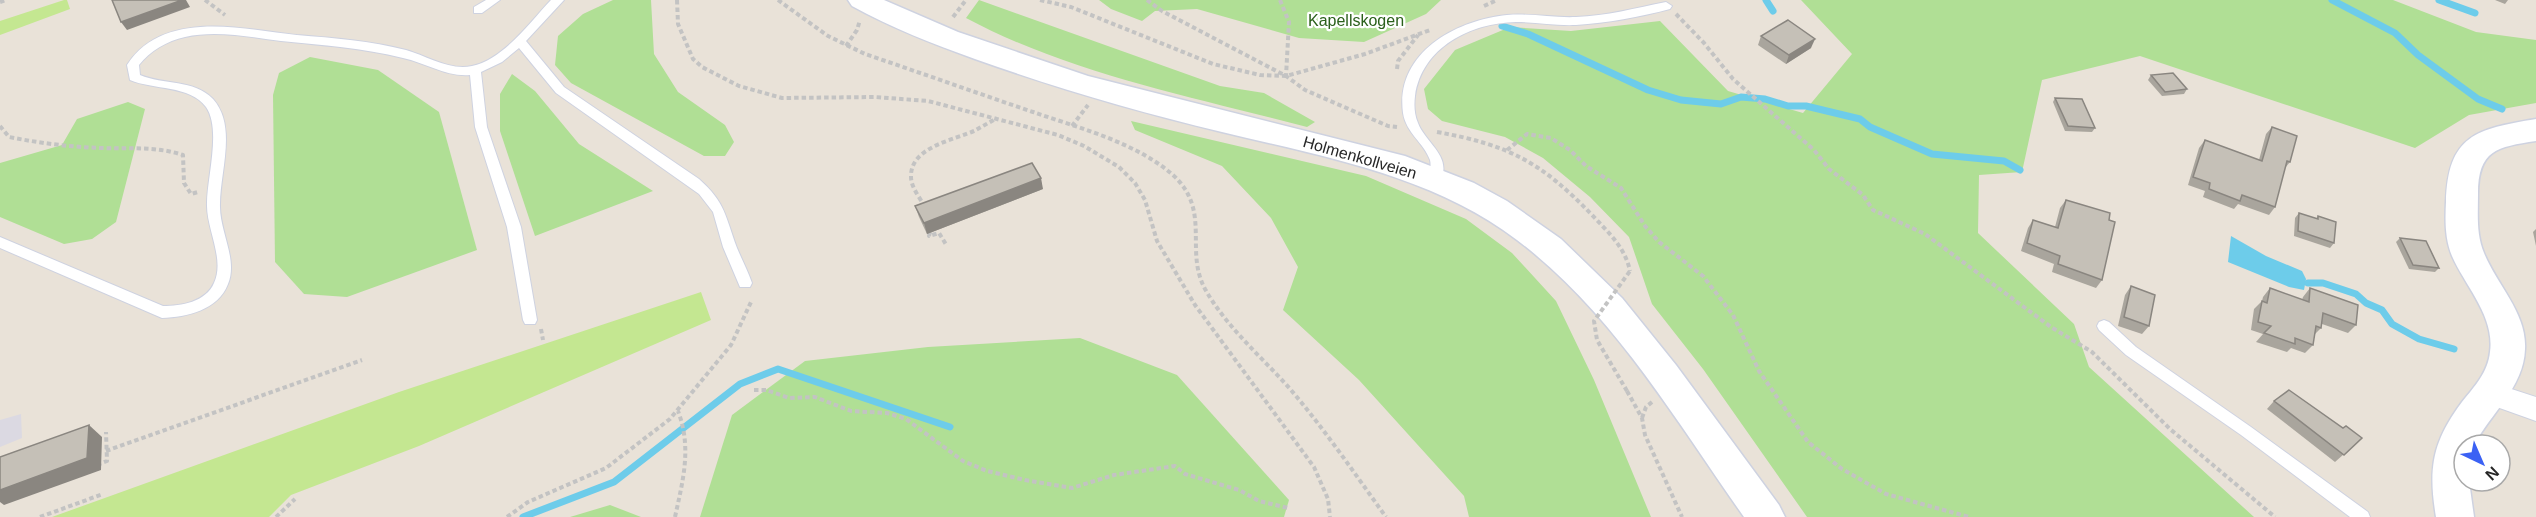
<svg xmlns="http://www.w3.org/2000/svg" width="2536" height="517" font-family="Arial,sans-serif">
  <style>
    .industrial { fill: #dbd9e2 }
    .green { fill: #b0df95 }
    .pitch { fill: #c4e791 }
    .water { fill: #6dccea }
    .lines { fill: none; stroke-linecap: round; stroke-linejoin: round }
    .stream { stroke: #6dccea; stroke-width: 7 }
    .lane-casing { stroke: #ced2e0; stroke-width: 2 }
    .street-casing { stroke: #ced2e0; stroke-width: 2 }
    .secondary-casing { stroke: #ced2e0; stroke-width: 3 }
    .path { stroke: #c3c3c3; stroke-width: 4; stroke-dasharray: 4.5 3; stroke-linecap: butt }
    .lane { fill: #fff; fill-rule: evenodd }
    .street { fill: #fff; fill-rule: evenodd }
    .secondary { fill: #fff; fill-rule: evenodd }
    .path-bridge { stroke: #c3c3c3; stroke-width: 4; stroke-dasharray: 4.5 3; stroke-linecap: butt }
    .wall { fill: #a9a59d }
    .shaded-wall { fill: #8a8680 }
    .building { fill: #c5c0b7; stroke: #8a8680; stroke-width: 1.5 }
    .labels { text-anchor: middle; stroke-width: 4.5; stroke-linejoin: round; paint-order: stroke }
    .park-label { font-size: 16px; fill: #2b601b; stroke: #fff }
    .street-label { font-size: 16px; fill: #272727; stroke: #fff }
  </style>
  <rect width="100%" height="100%" fill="#e9e2d8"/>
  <path class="industrial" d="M21,414L22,438L0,447V420Z"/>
  <g class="green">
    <path d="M613,0H651L654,54L678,92L725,125L734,142L725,156H704L571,83L555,65L558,36L583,14Z"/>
    <path d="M979,0L1220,86L1264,93L1315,122L1307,127C1193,97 1071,74 966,18Z"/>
    <path d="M1099,0H1441L1426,14L1364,42L1299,38L1197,9L1155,11L1142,21L1111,9Z"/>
    <path d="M1801,0H2393L2476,32L2536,40V103L2469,115L2415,148L2140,56L2042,80L2022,172L1979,175L1978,233L2074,324L2089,367L2254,517H1807L1703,369L1652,304L1629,237L1590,197L1543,158L1505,137L1442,121L1428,109L1424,89L1455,50L1510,27L1571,31L1660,21L1728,91L1803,113L1852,54Z"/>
    <path d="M310,57L378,70L439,112L477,250L347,297L304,294L275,262L273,95L279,73Z"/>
    <path d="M512,74L535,91L579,144L653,191L535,236L500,131V94Z"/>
    <path d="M128,102L145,109L116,222L92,239L64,244L0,217V163L62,145L77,119Z"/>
    <path d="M1131,121L1366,176L1466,219L1512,253L1556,301L1594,380L1651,517H1469L1464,496L1359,380L1283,310L1298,267L1271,218L1222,166L1135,130Z"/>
    <path d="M1080,338L1177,375L1289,500L1284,517H700L732,415L805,361L928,347Z"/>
    <path d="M610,505L641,517H570Z"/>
  </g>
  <g class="pitch">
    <path d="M64,0H67L70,9L0,35V21Z"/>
    <path d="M701,292L711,320L419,446L291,495L269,517H52L399,392Z"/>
  </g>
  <path class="water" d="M2231,236L2266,256L2302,271L2306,279L2304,290L2289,287L2228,262Z"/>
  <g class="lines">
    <g class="stream">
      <path d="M1766,0L1773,11"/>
      <path d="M2332,0L2395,33L2418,55L2478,99L2502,109"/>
      <path d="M2439,0L2475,13"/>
      <path d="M1502,26L1528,34L1648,90L1681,100L1721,104L1741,97L1765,99L1788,106H1806L1860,119L1870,127L1932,154L2004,161L2020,170"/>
      <path d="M2308,283H2323L2356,294L2366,303L2382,310L2392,324L2419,339L2454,349"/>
      <path d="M523,517L614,482L740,384L778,369L950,427"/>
    </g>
    <defs>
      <g id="lane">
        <path d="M486,0H500L482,13H474V7Z"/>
        <path d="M551,0H564L526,41L564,87L699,179C726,203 725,216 737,248C742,260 748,271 752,283L750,287H740L723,247L713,212L699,194L556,93L519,48L502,62L481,72L487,127L521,227L537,320L535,324H525L523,320L507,227L475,127L470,75C446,77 426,63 403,58C363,48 322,45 281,41C249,37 216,30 185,37C167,41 150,51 139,65L140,75C163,85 194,79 213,99C238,127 219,174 220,207C220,232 238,260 228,284C218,310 187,317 162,318L0,248V237L163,306C181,306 206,302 214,283C225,260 207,230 207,206C206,180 222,130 206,107C190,85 153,90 130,80L127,65C163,9 243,29 297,35C334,38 371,41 406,50C427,56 450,71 472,66C503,60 530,22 551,0Z"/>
        <path d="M1666,2L1672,6L1670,9C1640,17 1607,23 1576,25C1556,26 1536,22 1516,22C1471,23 1422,47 1415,96C1414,104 1414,114 1418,123C1426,144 1453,156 1440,182H1430C1428,175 1432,168 1430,160C1424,143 1406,133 1403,113C1395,53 1456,20 1507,15C1530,13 1553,18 1576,17C1606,16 1636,8 1666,2Z"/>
        <path d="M2104,320L2109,322L2136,347L2251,427L2368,512L2370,517H2350L2241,435L2126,355L2099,330L2097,326L2099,322Z"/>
      </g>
      <path id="street" d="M2490,382L2536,397V421L2480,401L2476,393L2480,385Z"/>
      <g id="secondary">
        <path d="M848,0H884L958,32L1088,76L1405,156L1474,183L1507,201L1561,239L1622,298L1676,365L1779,505L1785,517H1744C1676,421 1613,312 1517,240C1431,175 1325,157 1222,132C1139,112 1056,88 975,59C933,44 892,28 852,6Z"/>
        <path d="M2536,119V141C2497,147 2478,150 2478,194C2478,214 2476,234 2484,253C2497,285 2527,313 2525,349C2524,387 2491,413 2474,445H2464V481H2469L2474,517H2436C2428,469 2432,442 2462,402C2475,386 2488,372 2490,352C2495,316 2465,286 2452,256C2445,239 2445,221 2446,202C2448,135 2476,129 2536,119Z"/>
      </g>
    </defs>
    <use href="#lane" class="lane-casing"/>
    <use href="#street" class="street-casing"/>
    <use href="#secondary" class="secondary-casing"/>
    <g class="path">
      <path d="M205,0L225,15"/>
      <path d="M677,0L678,24L693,59L702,67L739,86L782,98L875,97L928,101L1058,135L1084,146L1119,167L1135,183L1145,200L1157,241L1195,305L1314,467L1328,499L1330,517"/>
      <path d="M778,0L828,36L865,54C921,73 977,93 1033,112C1079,128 1135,142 1173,175C1212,211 1184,250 1205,289C1227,328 1262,357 1291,390C1325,430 1355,474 1386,517"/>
      <path d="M1040,0L1071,7L1213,64L1260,75L1286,76L1365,54L1430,30"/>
      <path d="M1147,0L1162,11L1286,76L1305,90L1388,126L1397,127"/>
      <path d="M1280,0L1289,22L1286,76"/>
      <path d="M0,2L6,0"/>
      <path d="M1484,6L1497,0"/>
      <path d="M1676,14L1704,43L1733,79L1814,150L1829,169L1863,195L1873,210L1925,234L2051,327L2092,352L2170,429L2275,517"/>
      <path d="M953,17L966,0"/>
      <path d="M846,46L857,30L860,20"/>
      <path d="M1397,69L1398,61L1418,35"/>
      <path d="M0,126L9,137C39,143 70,147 101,148C129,149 156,146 183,155L184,183L191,194L198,192"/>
      <path d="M1072,126L1088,105"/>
      <path d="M1437,132C1509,145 1541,162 1592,215C1608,232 1625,247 1630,271"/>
      <path d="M1507,150L1527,134L1551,138L1570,150L1586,166L1621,188L1645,226L1659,242L1703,276L1733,315L1759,371L1808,442L1842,469L1886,494L1969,517"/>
      <path d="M925,207C920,198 911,187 911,177C910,146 956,140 976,130C983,126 990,122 997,118"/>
      <path d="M930,232L929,236L939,233L947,246"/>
      <path d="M541,329L543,340"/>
      <path d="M754,390H766L789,398L815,397L851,411L887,413L906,419L963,461L987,471L1025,480L1072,488L1114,475L1175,466L1185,474L1239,490L1259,501L1288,508"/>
      <path d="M1627,391L1642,418L1645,435L1682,517"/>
      <path d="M1642,418L1646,407L1652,402"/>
      <path d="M106,451L362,360"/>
      <path d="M97,465L107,461L106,432"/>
      <path d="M40,517L103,494"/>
      <path d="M276,517L295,499"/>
      <path d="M507,517L528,502L606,468L670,419L731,345L751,302"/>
      <path d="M675,517C683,480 692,448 678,411"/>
    </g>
    <use href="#lane" class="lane"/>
    <use href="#street" class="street"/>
    <use href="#secondary" class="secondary"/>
    <path class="path-bridge" d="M1627,391L1597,340L1594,321L1630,271"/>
  </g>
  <g class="wall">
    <path d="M2495,0H2508L2505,4Z"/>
    <path d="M1761,36L1811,48L1786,64L1758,45Z"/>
    <path d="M2151,75L2187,89L2184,94L2162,96L2148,80Z"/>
    <path d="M2055,98L2095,128L2092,132L2065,131L2053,102Z"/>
    <path d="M2272,127L2290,162L2285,168L2275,207L2269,215L2238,204L2234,209L2203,197L2205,191L2188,185L2199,148L2205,140L2259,160L2266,134Z"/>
    <path d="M1043,189L927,234L919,217L915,206Z"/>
    <path d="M2066,200L2109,220L2102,280L2096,288L2052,272L2054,264L2021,251L2028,228L2033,220L2055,227L2060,208Z"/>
    <path d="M2299,213L2316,219L2318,216L2334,243L2330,248L2294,236L2295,218Z"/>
    <path d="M2536,229V246L2533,232Z"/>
    <path d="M2400,238L2439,268L2435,272L2409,269L2396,242Z"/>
    <path d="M2131,286L2149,326L2142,334L2118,326L2125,295Z"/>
    <path d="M2270,288L2302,300L2303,297L2310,288L2356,325L2348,333L2322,324L2321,328L2314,335L2313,345L2305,353L2291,348L2287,352L2256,342L2263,334L2251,330L2254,309L2262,301L2263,297Z"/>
    <path d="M2274,401L2343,428L2362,438L2335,462L2267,409Z"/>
  </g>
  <g class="shaded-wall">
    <path d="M182,0H186L190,7L127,30L121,22Z"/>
    <path d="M1815,39L1811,48L1786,64L1789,55Z"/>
    <path d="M1041,178L1043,189L927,234L924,223Z"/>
    <path d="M89,425L102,437L101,470L4,505L0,502V487Z"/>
  </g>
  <g class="building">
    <path d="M112,0H182L121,22Z"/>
    <path d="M1788,20L1815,39L1789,55L1761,36Z"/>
    <path d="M2173,73L2187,89L2165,92L2151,75Z"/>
    <path d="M2055,98L2082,99L2095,128L2068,126Z"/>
    <path d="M2272,127L2297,136L2290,162L2287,161L2275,207L2242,195L2240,201L2209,189L2210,183L2193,177L2205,140L2262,161Z"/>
    <path d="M1032,163L1041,178L924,223L915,206Z"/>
    <path d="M2066,200L2110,213L2109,220L2115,222L2102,280L2058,264L2060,256L2027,243L2033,220L2058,228Z"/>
    <path d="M2299,213L2318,219V216L2336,222L2334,243L2298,231Z"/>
    <path d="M2400,238L2426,241L2439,268L2413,265Z"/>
    <path d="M2131,286L2155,295L2149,326L2124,317Z"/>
    <path d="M2270,288L2309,302L2310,288L2358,305L2356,325L2323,313L2321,328L2316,326L2313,345L2295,338V344L2264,333L2271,326L2258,322L2262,301L2267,303Z"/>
    <path d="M2289,390L2343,428L2346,426L2362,438L2344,455L2274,401Z"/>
    <path d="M89,425L87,458L0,490V457Z"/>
  </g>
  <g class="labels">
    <g class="park-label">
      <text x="1356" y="26">Kapellskogen</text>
    </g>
    <g class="street-label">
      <text transform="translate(1360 157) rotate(16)" y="6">Holmenkollveien</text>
    </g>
  </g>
  <g transform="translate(2482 463) rotate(136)"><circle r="28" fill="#ffffff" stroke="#a9a9a9" stroke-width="1.5"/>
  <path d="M0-4.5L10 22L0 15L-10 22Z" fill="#3b61f4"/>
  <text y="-9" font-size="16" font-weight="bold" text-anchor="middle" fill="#272727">N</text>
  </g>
</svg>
